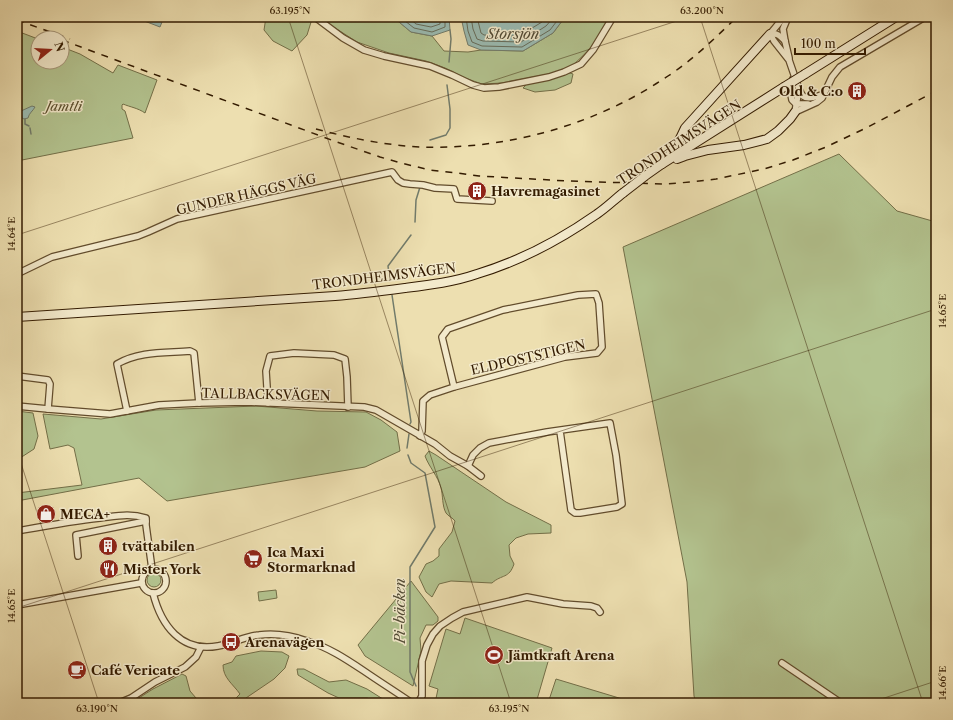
<svg xmlns="http://www.w3.org/2000/svg" width="953" height="720" font-family="'Libre Caslon Text',serif">
  <style>
    .green { fill: #b3c38f; stroke: #736f48 }
    .water { fill: #9abbb2; stroke: #717b6b }
    .lines { fill: none; stroke-linecap: round; stroke-linejoin: round }
    .shore { stroke: #666b59; stroke-width: 1 }
    .stream { stroke: #717b6b; stroke-width: 1.5 }
    .street-casing { stroke: #624c2c; stroke-width: 8 }
    .secondary-casing { stroke: #331b00; stroke-width: 10 }
    .street { stroke: #f3eacc; stroke-width: 5.5 }
    .secondary { stroke: #f3eacc; stroke-width: 8 }
    .rail { stroke: #331b00; stroke-width: 1.5; stroke-dasharray: 7 7; stroke-linecap: butt }
    .secondary-bridge-casing { stroke: #331b00; stroke-width: 10; stroke-linecap: butt }
    .secondary-bridge { stroke: #f3eacc; stroke-width: 8 }
    .ticks { fill: none; stroke: #331b00; stroke-width: 1; stroke-opacity: 0.45 }
    .labels { text-anchor: middle; stroke-width: 3; stroke-linejoin: round; paint-order: stroke }
    .poi-label { font-size: 13px; font-weight: bold; fill: #331b00; stroke: #f3eacc; text-anchor: start }
    .park-label { font-size: 13px; font-style: italic; fill: #594d2b; stroke: #f3eacc }
    .street-label { font-size: 13px; fill: #331b00; stroke: #f3eacc }
    .water-label { font-size: 14px; font-style: italic; fill: #524b35; stroke: #f3eacc }
    .neatline { fill: none; stroke: #331b00; stroke-width: 1.5 }
    .ticks-label { font-size: 10px; text-anchor: middle; fill: #331b00 }
  </style>
  <rect width="100%" height="100%" fill="#eddfb0"/>
  <filter id="stains"><feTurbulence type="fractalNoise" baseFrequency=".005" numOctaves="4"/><feColorMatrix values="0 0 0 0 .2 0 0 0 0 .09 0 0 0 0 .02 0 0 0 .5 -.17"/></filter>
  <radialGradient id="worn" r=".72"><stop offset=".6" stop-color="#630" stop-opacity="0"/><stop offset="1" stop-color="#630" stop-opacity=".3"/></radialGradient>
  <g class="green">
    <path d="M266,17H310L312,19L307,35L292,51L273,41L264,30Z"/>
    <path d="M321,17H393L411,32L432,36L444,51L468,52L481,50L523,51L553,33L565,17H611L590,49L571,67L549,74L502,83L482,84L465,78L445,68L426,61L389,53L357,42L332,26Z"/>
    <path d="M17,31L38,39V62H62V47L80,54L113,73L118,65L157,80L145,113C138,108 130,107 123,104L122,105V109L125,111L133,138L17,161Z"/>
    <path d="M570,73L573,74L571,83L555,90L535,92L523,88L527,84L552,78Z"/>
    <path d="M839,154L897,211L936,222V703H696L694,696L687,582L623,247Z"/>
    <path d="M256,406L317,411L366,412L381,420L397,432L400,451L365,467L167,501L139,478L17,501V493L82,485L74,448L68,445L50,449L43,414L101,419L156,410Z"/>
    <path d="M17,411L33,413L38,436L34,449L17,460Z"/>
    <path d="M429,451L436,455L506,502L551,525V533L528,534L516,538L509,545L510,556L514,564C509,579 502,574 492,583L451,581L439,584L432,597L426,592L419,577L426,564L433,561L439,556V549L452,532L455,521C453,518 448,516 446,513C442,506 443,495 441,488C438,476 429,467 425,456Z"/>
    <circle cx="154" cy="580" r="7"/>
    <path d="M411,581L438,617V621L433,625H426L420,638L421,651L413,686L365,656L358,645Z"/>
    <path d="M276,590L277,598L259,601L258,592Z"/>
    <path d="M465,618L552,648L536,703H435L438,689L429,686L446,629L460,634Z"/>
    <path d="M261,651L282,652L289,656L285,668L274,679L246,698L240,703H231L240,694C233,684 223,678 223,665L232,662L236,656Z"/>
    <path d="M297,669H304L329,682L346,680L367,689L386,701L385,703H381L367,698H339L328,693L298,675Z"/>
    <path d="M182,674L186,676L190,691L196,698L195,703H131L153,689Z"/>
    <path d="M556,679L629,701L628,703H548Z"/>
  </g>
  <g class="water">
    <path d="M134,17H164L160,27Z"/>
    <path d="M393,17H449L450,30L432,36L411,32Z"/>
    <path d="M461,17H565L553,33L523,51L481,50L468,45L464,31Z"/>
    <path d="M32,106L35,107C33,111 29,113 28,118L24,119L22,118L21,111Z"/>
  </g>
  <g class="lines">
    <g class="shore">
      <path d="M400,17L414,28L432,32L445,27V17"/>
      <path d="M408,17L416,24L431,27L440,24V17"/>
      <path d="M466,17L468,31L472,42L482,46L522,47L550,30L560,17"/>
      <path d="M471,17L473,29L477,39L483,41L521,42L546,26L554,17"/>
      <path d="M477,17L481,33L484,35L519,36L542,22L546,17"/>
    </g>
    <g class="stream">
      <path d="M449,62L451,39L450,30"/>
      <path d="M25,119V124L29,126"/>
      <path d="M30,128L31,134"/>
      <path d="M430,140L446,135L450,128V109L447,85"/>
      <path d="M415,222L416,200L420,187"/>
      <path d="M389,274L388,266L411,235"/>
      <path d="M392,295L411,422L410,424"/>
      <path d="M407,448L409,434"/>
      <path d="M408,455L411,463L425,473L435,527L410,567V672L416,686"/>
    </g>
    <defs>
      <g id="street">
        <path d="M315,17L343,38L364,50L384,56L430,66L452,75L473,85L484,88L499,87L549,77L564,72L581,64L593,50L613,17"/>
        <path d="M788,17L783,29L785,41L789,58"/>
        <path d="M770,34L784,17"/>
        <path d="M785,41C780,36 778,33 770,34L774,41L789,60L799,89L795,112"/>
        <path d="M793,79V85L791,95L792,100L796,104H808"/>
        <path d="M799,89C800,91 801,94 803,96C808,100 819,96 824,94"/>
        <path d="M795,112L817,102L822,98L832,77L840,67L925,17"/>
        <path d="M17,273L21,272L52,257L138,236L148,232L177,219L392,172L398,180L403,183L410,184L423,185L435,188L454,189L457,199L492,201"/>
        <path d="M17,376L48,380L50,384L48,409"/>
        <path d="M268,403L266,371L270,356L294,353L334,355L345,359L347,377L348,407"/>
        <path d="M17,406L48,409L110,414L159,405L199,403L247,402L364,407L376,410L416,433L435,444L450,456L468,466L481,476"/>
        <path d="M127,411L117,364C139,351 165,353 190,351L194,353L199,403"/>
        <path d="M420,436L422,431L423,401L430,395L454,387L565,357L597,353L602,347L599,303L596,294L578,295L503,310L448,329L442,337L454,387"/>
        <path d="M468,466L473,455L480,448L489,443L547,432L610,423L616,455L622,504L617,507L580,513H575L571,510L560,431"/>
        <path d="M17,531C45,526 72,521 100,518C117,516 130,513 146,518V525L152,569"/>
        <path d="M78,556L76,535L146,521"/>
        <circle cx="154" cy="581" r="12"/>
        <path d="M153,593C161,625 181,653 218,646C232,644 245,636 259,635C275,633 293,636 307,641C328,647 346,659 364,671C380,682 396,692 412,703"/>
        <path d="M17,605L141,583"/>
        <path d="M782,663L841,703"/>
        <path d="M119,703L131,698L155,682L185,667L196,657L201,647"/>
        <path d="M418,703L422,696V661L427,645L433,634L440,626L452,618L463,612L527,597L563,604L591,606L597,608L600,612"/>
      </g>
      <g id="secondary">
        <path d="M805,74L896,17"/>
        <path d="M677,159L685,156L708,150L744,145L767,139L778,131L790,119L795,112"/>
        <path d="M662,164C672,153 679,142 685,128L770,34"/>
        <path d="M645,176L662,164L784,87"/>
        <path d="M17,317L335,296C359,294 382,291 405,288C429,285 454,282 477,274C520,261 560,240 597,214C606,208 614,200 623,193"/>
      </g>
    </defs>
    <use href="#street" class="street-casing"/>
    <use href="#secondary" class="secondary-casing"/>
    <use href="#street" class="street"/>
    <use href="#secondary" class="secondary"/>
    <g class="rail">
      <path d="M17,20L70,39"/>
      <path d="M62,40L334,141L380,157L401,163L430,170L458,173L479,176L568,181L665,184L691,182L716,179L764,169L793,160L826,147L868,127L936,91"/>
      <path d="M316,129C350,138 384,145 420,147C507,150 596,125 668,76C694,59 715,38 737,17"/>
    </g>
    <defs>
      <g id="secondary-bridge">
        <path d="M784,87L805,74"/>
        <path d="M623,193L645,176"/>
      </g>
    </defs>
    <use href="#secondary-bridge" class="secondary-bridge-casing"/>
    <use href="#secondary-bridge" class="secondary-bridge"/>
  </g>
  <path class="ticks" d="M288,17L511,703M700,17L923,703M17,235L689,17M17,451L99,703M17,608L936,309M869,703L936,681"/>
  <defs>
    <symbol id="building-disc" viewBox="-11 -11 22 22"><circle r="9.5" fill="#8f2418" stroke="#f3eacc"/><path d="M-4-6H4V6H1V3H-1V6H-4ZM-2.5-4.3h1.7v1.8h-1.7ZM.8-4.3h1.7v1.8H.8ZM-2.5-1h1.7V.8h-1.7ZM.8-1h1.7V.8H.8Z" fill="#fff"/></symbol>
    <symbol id="shop-disc" viewBox="-11 -11 22 22"><circle r="9.5" fill="#8f2418" stroke="#f3eacc"/><path d="M-5-2.5h2.3a2.7 3.5 0 0 1 5.4 0H5L5.5 6h-11ZM-1.5-2.5h3a1.5 2.3 0 0 0-3 0Z" fill="#fff"/></symbol>
    <symbol id="supermarket-disc" viewBox="-11 -11 22 22"><circle r="9.5" fill="#8f2418" stroke="#f3eacc"/><path d="M-6-5.5h2.5l.6 2H6L4.5 2H-2.5L-4.4-4H-6ZM-1.5 3.2a1.3 1.3 0 1 0 .1 0ZM3 3.2a1.3 1.3 0 1 0 .1 0Z" fill="#fff"/></symbol>
    <symbol id="restaurant-disc" viewBox="-11 -11 22 22"><circle r="9.5" fill="#8f2418" stroke="#f3eacc"/><path d="M-5-6h1v4h1v-4h1v4h1v-4h1v5L-1.5 .5V6h-2V.5L-5-1ZM5-6V6H3V1.5H1.5Q1.5-4 5-6Z" fill="#fff"/></symbol>
    <symbol id="bus-disc" viewBox="-11 -11 22 22"><circle r="9.5" fill="#8f2418" stroke="#f3eacc"/><path d="M-5-6H5V4H4V6H2V4H-2V6H-4V4H-5ZM-3.5-4V0h7V-4ZM-3.5 1.2v1.5H-2V1.2ZM2 1.2v1.5H3.5V1.2Z" fill="#fff"/></symbol>
    <symbol id="stadium-disc" viewBox="-11 -11 22 22"><circle r="9.5" fill="#8f2418" stroke="#f3eacc"/><path d="M0-5a6.5 5 0 1 0 0 10a6.5 5 0 1 0 0-10ZM-3.5-1.8h7v3.6h-7Z" fill="#fff"/></symbol>
    <symbol id="cafe-disc" viewBox="-11 -11 22 22"><circle r="9.5" fill="#8f2418" stroke="#f3eacc"/><path d="M-5.5-4.5H6V0H3Q3 3.5 0 3.5H-2.5Q-5.5 3.5-5.5 0ZM3-3.2v2h1.7v-2ZM-6 4.5H4V6H-6Z" fill="#fff"/></symbol>
  </defs>
  <g fill-rule="evenodd">
    <use href="#building-disc" x="846" y="80" width="22" height="22"/>
    <use href="#building-disc" x="466" y="180" width="22" height="22"/>
    <use href="#shop-disc" x="35" y="503" width="22" height="22"/>
    <use href="#building-disc" x="97" y="535" width="22" height="22"/>
    <use href="#supermarket-disc" x="242" y="548" width="22" height="22"/>
    <use href="#restaurant-disc" x="98" y="558" width="22" height="22"/>
    <use href="#bus-disc" x="220" y="631" width="22" height="22"/>
    <use href="#stadium-disc" x="483" y="644" width="22" height="22"/>
    <use href="#cafe-disc" x="66" y="659" width="22" height="22"/>
  </g>
  <g class="labels">
    <g class="poi-label">
      <text x="843" y="96" text-anchor="end">Old &amp; C:o</text>
      <text x="491" y="196">Havremagasinet</text>
      <text x="60" y="519">MECA+</text>
      <text x="122" y="551">tvättabilen</text>
      <text x="267" y="557">Ica Maxi<tspan x="267" dy="15">Stormarknad</tspan></text>
      <text x="123" y="574">Mister York</text>
      <text x="245" y="647">Arenavägen</text>
      <text x="508" y="660">Jämtkraft Arena</text>
      <text x="91" y="675">Café Vericate</text>
    </g>
    <g class="park-label">
      <text x="64" y="111">Jamtli</text>
    </g>
    <g class="street-label">
      <text transform="translate(679 142) rotate(-33)" y="5">TRONDHEIMSVÄGEN</text>
      <text transform="translate(246 194) rotate(-13)" y="5">GUNDER HÄGGS VÄG</text>
      <text transform="translate(384 276) rotate(-7)" y="5">TRONDHEIMSVÄGEN</text>
      <text transform="translate(528 357) rotate(-13)" y="5">ELDPOSTSTIGEN</text>
      <text transform="translate(266 394) rotate(1)" y="5">TALLBACKSVÄGEN</text>
    </g>
    <g class="water-label">
      <text x="513" y="39">Storsjön</text>
      <text transform="translate(400 611) rotate(-90)" y="5">Pi-bäcken</text>
    </g>
  </g>
  <rect width="953" height="720" fill="none" stroke="#eddfb0" stroke-width="44"/>
  <g transform="translate(50 50) rotate(72)"><circle r="19" fill="#f3eacc" stroke="#a6977a"/>
  <path d="M0-3L7 15L0 10L-7 15Z" fill="#8f2418"/>
  <text y="-6" font-size="11" font-weight="bold" text-anchor="middle" fill="#331b00">N</text>
  </g>
  <path d="M795 48v6h70v-6" fill="none" stroke="#331b00" stroke-width="2"/>
  <text x="801" y="48" font-size="12" fill="#331b00" stroke="#f3eacc" stroke-width="3" paint-order="stroke">100 m</text>
  <rect x="22" y="22" width="909" height="676" class="neatline"/>
  <g class="ticks-label">
    <text x="290" y="14">63.195°N</text>
    <text x="702" y="14">63.200°N</text>
    <text transform="translate(11 234) rotate(-90)" y="4">14.64°E</text>
    <text transform="translate(942 311) rotate(-90)" y="4">14.65°E</text>
    <text transform="translate(11 606) rotate(-90)" y="4">14.65°E</text>
    <text transform="translate(942 683) rotate(-90)" y="4">14.66°E</text>
    <text x="97" y="712">63.190°N</text>
    <text x="509" y="712">63.195°N</text>
  </g>
  <rect width="100%" height="100%" filter="url(#stains)"/>
  <rect width="100%" height="100%" fill="url(#worn)"/>
</svg>
